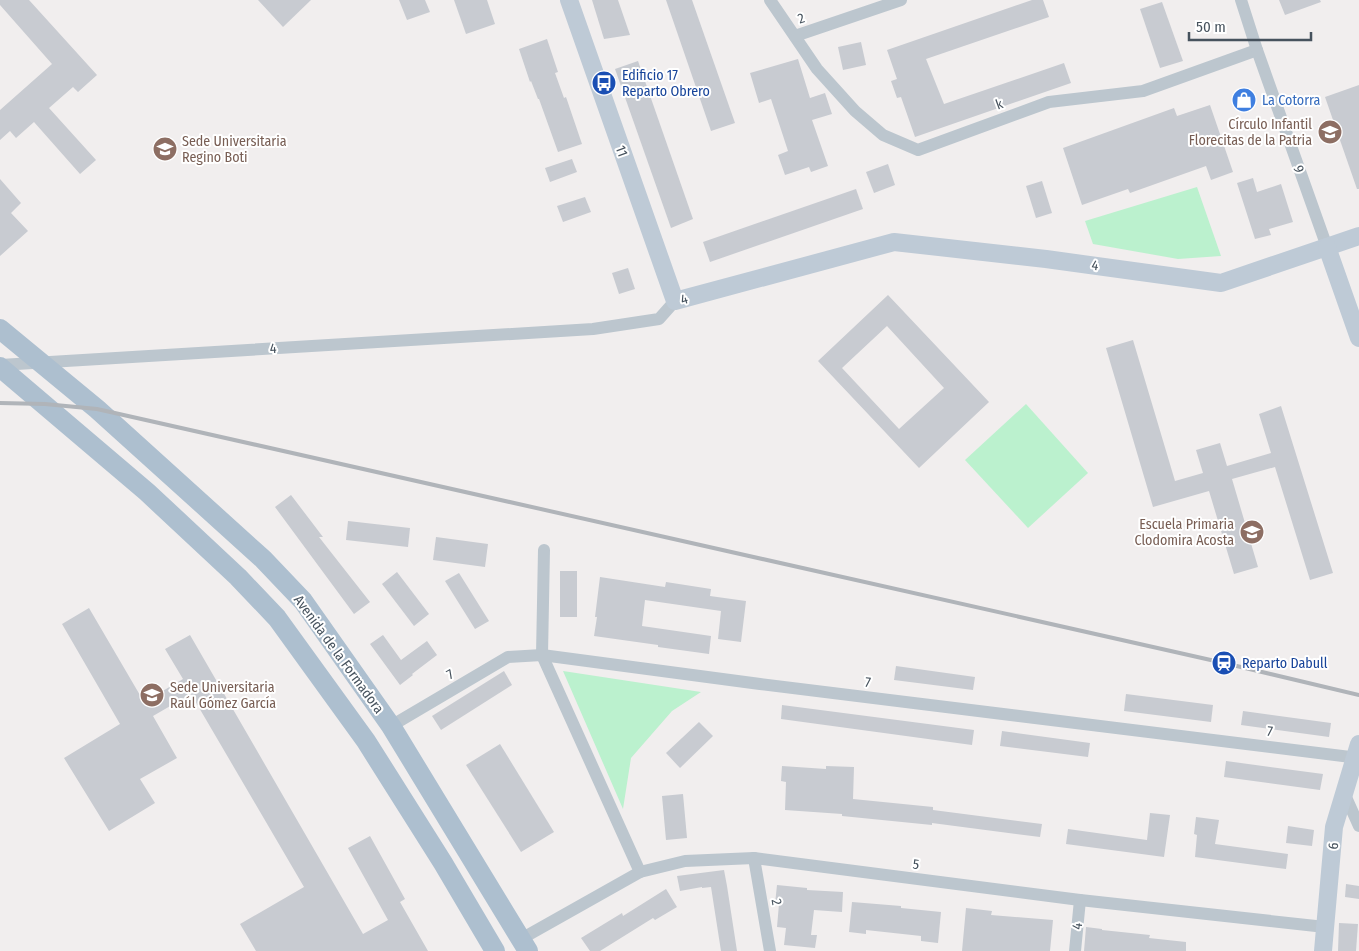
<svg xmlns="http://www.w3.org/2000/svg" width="1359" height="951" font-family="'Fira Sans Condensed',sans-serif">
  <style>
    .green { fill: #bbf1ce }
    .building { fill: #c8cbd1; fill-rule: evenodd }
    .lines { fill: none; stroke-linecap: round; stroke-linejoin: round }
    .street { stroke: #bcc6ce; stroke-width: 12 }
    .secondary { stroke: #becad6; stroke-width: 18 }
    .primary { stroke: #adbfcf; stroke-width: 20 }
    .rail { stroke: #b0b4b9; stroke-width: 4 }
    .labels { text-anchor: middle; stroke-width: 4; stroke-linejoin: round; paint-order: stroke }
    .street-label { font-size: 14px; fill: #46525d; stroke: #fff }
    .transit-label { font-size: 14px; fill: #164399; stroke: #fff; text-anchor: start }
    .shop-label { font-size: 14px; fill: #366cbe; stroke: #fff; text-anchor: start }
    .education-label { font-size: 14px; fill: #785e54; stroke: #fff; text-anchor: end }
  </style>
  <rect width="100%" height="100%" fill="#f1eeee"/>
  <g class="green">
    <path d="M1197,187L1221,256L1178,259L1093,244L1085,221Z"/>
    <path d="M1026,404L1088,473L1028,528L965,460Z"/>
    <path d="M563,671L701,692L672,711L631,758L623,809Z"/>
  </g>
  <g class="building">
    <path d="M0,0H29L97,75L78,92L73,87L49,108L96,160L80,174L34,122L16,138L10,131L0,140V110L52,64L0,5Z"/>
    <path d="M258,0H311L283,27Z"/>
    <path d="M399,0H425L430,12L407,20Z"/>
    <path d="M454,0H487L495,24L466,34Z"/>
    <path d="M592,0H618L630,35L604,39Z"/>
    <path d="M666,0H692L735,123L711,131Z"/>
    <path d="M1032,0H1043L1049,17L926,59L944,104L1064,63L1071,83L915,137L901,97L897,98L891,81L897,79L887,50Z"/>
    <path d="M1279,0H1320L1321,2L1285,15Z"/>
    <path d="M1162,2L1183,61L1160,68L1140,9Z"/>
    <path d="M547,39L558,72L555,73L564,98L566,97L582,144L558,152L539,99H538L531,81L530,82L519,49Z"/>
    <path d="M861,42L866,65L843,70L838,47Z"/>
    <path d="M798,59L810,98L825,93L832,114L812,120L828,166L811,172L809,167L785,175L778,155L788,151L771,99L759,103L750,73Z"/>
    <path d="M638,61L693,219L671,228L615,69Z"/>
    <path d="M1359,85V189H1357L1325,97Z"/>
    <path d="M1210,105L1233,172L1211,180L1206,166L1130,193L1128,189L1082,205L1063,148L1174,108L1177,116Z"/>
    <path d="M572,159L577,172L550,182L545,168Z"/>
    <path d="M888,164L895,185L874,193L866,172Z"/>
    <path d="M1253,178L1257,192L1281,184L1293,222L1269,229L1271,235L1255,239L1237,183Z"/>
    <path d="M0,179L21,203L11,213L28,231L0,256Z"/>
    <path d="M1042,181L1052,213L1036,218L1026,186Z"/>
    <path d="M856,189L863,209L710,262L703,242Z"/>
    <path d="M585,197L591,212L563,222L557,206Z"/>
    <path d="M628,268L635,289L619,294L612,273Z"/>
    <path d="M888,295L989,402L919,468L818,361ZM887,326L944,388L899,429L842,368Z"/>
    <path d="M1133,340L1175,481L1203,473L1196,450L1220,443L1227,466L1271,453L1259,414L1281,406L1333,573L1310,580L1275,467L1232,479L1258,567L1234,574L1209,491L1153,507L1106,348Z"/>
    <path d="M291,495L323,537H319L370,602L354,614L275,507Z"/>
    <path d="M348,521L410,528L408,547L346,540Z"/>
    <path d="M436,537L488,544L485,567L433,560Z"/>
    <rect x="560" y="571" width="17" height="46"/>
    <path d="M397,572L429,614L414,626L382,584Z"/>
    <path d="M459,573L489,621L475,629L445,581Z"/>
    <path d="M600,577L665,587L666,582L711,589L710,596L746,601L741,642L718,639L721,611L645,600L642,626L711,636L709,654L658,647V645L594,636L597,617H595Z"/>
    <path d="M89,608L144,702L183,679L165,649L190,635L363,934L388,920L348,848L370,836L405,899L400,902L428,951H256L240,924L304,887L191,694L153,716L177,758L140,779L155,803L109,831L64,758L120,724L62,624Z"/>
    <path d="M383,635L401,660L427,641L437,655L412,674L413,675L400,685L370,644Z"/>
    <path d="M896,666L975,677L973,690L894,680Z"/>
    <path d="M504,671L512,685L441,730L432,716Z"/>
    <path d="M1126,694L1213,705L1211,722L1124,711Z"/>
    <path d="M782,705L974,730L972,745L781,719Z"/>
    <path d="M1243,711L1331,723L1329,737L1241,725Z"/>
    <path d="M699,722L713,736L680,768L666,753Z"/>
    <path d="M1002,731L1090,743L1088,757L1000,746Z"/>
    <path d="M500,744L554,832L521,852L466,765Z"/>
    <path d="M1226,761L1323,774L1320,790L1224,777Z"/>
    <path d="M782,766L826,769V766L854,767L853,799L933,807V810L1042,824L1040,837L932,823V825L842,816V814L785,810L786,782L781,781Z"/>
    <path d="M683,794L687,838L666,840L662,796Z"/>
    <path d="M1150,813L1170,815L1164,857L1066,844L1068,829L1147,840Z"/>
    <path d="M1196,817L1219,820L1215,844L1288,854L1286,869L1195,857L1197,835L1194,834Z"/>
    <path d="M1288,826L1314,830L1312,846L1286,843Z"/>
    <path d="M724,870L727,886L737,951H721L711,887L702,888V887L680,891L677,876Z"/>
    <path d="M1346,884L1359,886V899L1345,897Z"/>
    <path d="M777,885L807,888V890L843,892L842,912L814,910L811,935H817L815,948L784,945L786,928L777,927L779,904H775Z"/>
    <path d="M666,889L677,907L655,920L653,918L600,951H590L581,938L622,913L623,916Z"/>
    <path d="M852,902L901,906V908L941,912L938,943L921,941V936L866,930V934L849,932Z"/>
    <path d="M966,908L992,911L991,915L1053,920L1050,951H962Z"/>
    <path d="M1339,923L1358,924L1356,951H1338Z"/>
    <path d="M1086,927L1102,929V930L1150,935L1149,938L1186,942V951H1084Z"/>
  </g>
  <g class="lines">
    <g class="street">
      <path d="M770,0L817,69L855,111L883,135L918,150L1049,102L1143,91L1257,50"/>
      <path d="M1241,0L1257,50L1327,247"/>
      <path d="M795,36L901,0"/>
      <path d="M0,365L593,329L659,319L675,301"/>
      <path d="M544,550L542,655L640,872"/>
      <path d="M391,726L508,657L542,655L760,684L1359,758"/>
      <path d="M1345,795L1359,826"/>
      <path d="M754,858L770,951"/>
      <path d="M521,939L640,872L685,861L754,858L1080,900L1325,927"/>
      <path d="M1075,951L1080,900"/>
    </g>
    <g class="secondary">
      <path d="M569,0L675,301L894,242L1046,259L1221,283L1359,236"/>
      <path d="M1327,247L1359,338"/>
      <path d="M1323,951L1334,827L1359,744"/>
    </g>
    <g class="primary">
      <path d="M0,329L97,409L263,559L303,601L391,726L528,951"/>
      <path d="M0,367L147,492L238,577L277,618L366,741L443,863L495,951"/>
    </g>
    <path class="rail" d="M0,403L45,404L97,409L1224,663L1359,695"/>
  </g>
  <defs>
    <symbol id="bus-disc" viewBox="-11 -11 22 22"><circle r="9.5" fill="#1a4fb4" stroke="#fff"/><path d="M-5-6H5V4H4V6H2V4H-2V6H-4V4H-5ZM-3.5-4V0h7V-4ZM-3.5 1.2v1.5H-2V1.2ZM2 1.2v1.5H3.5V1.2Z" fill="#fff"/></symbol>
    <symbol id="shop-disc" viewBox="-11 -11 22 22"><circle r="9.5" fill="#3f7fe0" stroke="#fff"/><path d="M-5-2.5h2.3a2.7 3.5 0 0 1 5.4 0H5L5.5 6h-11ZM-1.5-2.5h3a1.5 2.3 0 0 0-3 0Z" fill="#fff"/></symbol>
    <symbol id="school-disc" viewBox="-11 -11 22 22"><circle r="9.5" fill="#8d6e63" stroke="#fff"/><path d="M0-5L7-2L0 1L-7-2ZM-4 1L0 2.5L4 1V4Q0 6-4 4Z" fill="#fff"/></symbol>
    <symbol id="university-disc" viewBox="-11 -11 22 22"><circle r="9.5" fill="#8d6e63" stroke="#fff"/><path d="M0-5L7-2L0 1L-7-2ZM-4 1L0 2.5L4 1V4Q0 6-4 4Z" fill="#fff"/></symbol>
    <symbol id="station-disc" viewBox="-11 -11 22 22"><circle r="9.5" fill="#1a4fb4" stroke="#fff"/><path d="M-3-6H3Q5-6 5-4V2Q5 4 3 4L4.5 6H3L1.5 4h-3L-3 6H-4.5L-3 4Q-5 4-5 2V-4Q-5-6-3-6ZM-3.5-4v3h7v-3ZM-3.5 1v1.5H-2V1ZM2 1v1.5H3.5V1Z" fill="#fff"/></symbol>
  </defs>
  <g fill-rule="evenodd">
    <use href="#bus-disc" x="590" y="69" width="28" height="28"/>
    <use href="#shop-disc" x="1230" y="86" width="28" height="28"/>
    <use href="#school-disc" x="1316" y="118" width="28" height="28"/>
    <use href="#university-disc" x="151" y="135" width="28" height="28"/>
    <use href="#school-disc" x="1238" y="518" width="28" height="28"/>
    <use href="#station-disc" x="1210" y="649" width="28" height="28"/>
    <use href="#university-disc" x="138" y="681" width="28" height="28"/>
  </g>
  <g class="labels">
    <g class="street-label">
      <text transform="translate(801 18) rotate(-19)" y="5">2</text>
      <text transform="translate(999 104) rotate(-20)" y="5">k</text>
      <text transform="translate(622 151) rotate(71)" y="5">11</text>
      <text transform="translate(1299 169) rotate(70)" y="5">9</text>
      <text transform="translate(1095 265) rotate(8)" y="5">4</text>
      <text transform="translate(684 299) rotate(-17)" y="5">4</text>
      <text transform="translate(273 348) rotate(-3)" y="5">4</text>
      <text transform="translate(339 654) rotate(54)" y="5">Avenida de la Formadora</text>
      <text transform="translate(450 674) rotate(-30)" y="5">7</text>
      <text transform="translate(868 682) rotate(7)" y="5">7</text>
      <text transform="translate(1270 731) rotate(7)" y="5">7</text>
      <text transform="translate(1333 846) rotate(-86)" y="5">6</text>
      <text transform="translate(916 864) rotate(7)" y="5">5</text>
      <text transform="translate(777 902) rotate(80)" y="5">2</text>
      <text transform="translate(1077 926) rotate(-84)" y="5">4</text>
    </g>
    <g class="transit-label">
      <text x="622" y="80">Edificio 17<tspan x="622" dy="16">Reparto Obrero</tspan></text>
      <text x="1242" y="668">Reparto Dabull</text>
    </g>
    <g class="shop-label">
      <text x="1262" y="105">La Cotorra</text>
    </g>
    <g class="education-label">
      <text x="1312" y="129">Círculo Infantil<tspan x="1312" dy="16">Florecitas de la Patria</tspan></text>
      <text x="182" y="146" text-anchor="start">Sede Universitaria<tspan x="182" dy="16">Regino Boti</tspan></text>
      <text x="1234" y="529">Escuela Primaria<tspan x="1234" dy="16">Clodomira Acosta</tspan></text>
      <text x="170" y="692" text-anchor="start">Sede Universitaria<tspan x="170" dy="16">Raúl Gómez García</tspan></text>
    </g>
  </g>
  <path d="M1189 32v8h122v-8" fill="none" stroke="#46525d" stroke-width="2.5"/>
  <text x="1196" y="32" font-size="15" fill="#46525d" stroke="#ffffff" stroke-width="4" paint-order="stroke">50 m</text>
</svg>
